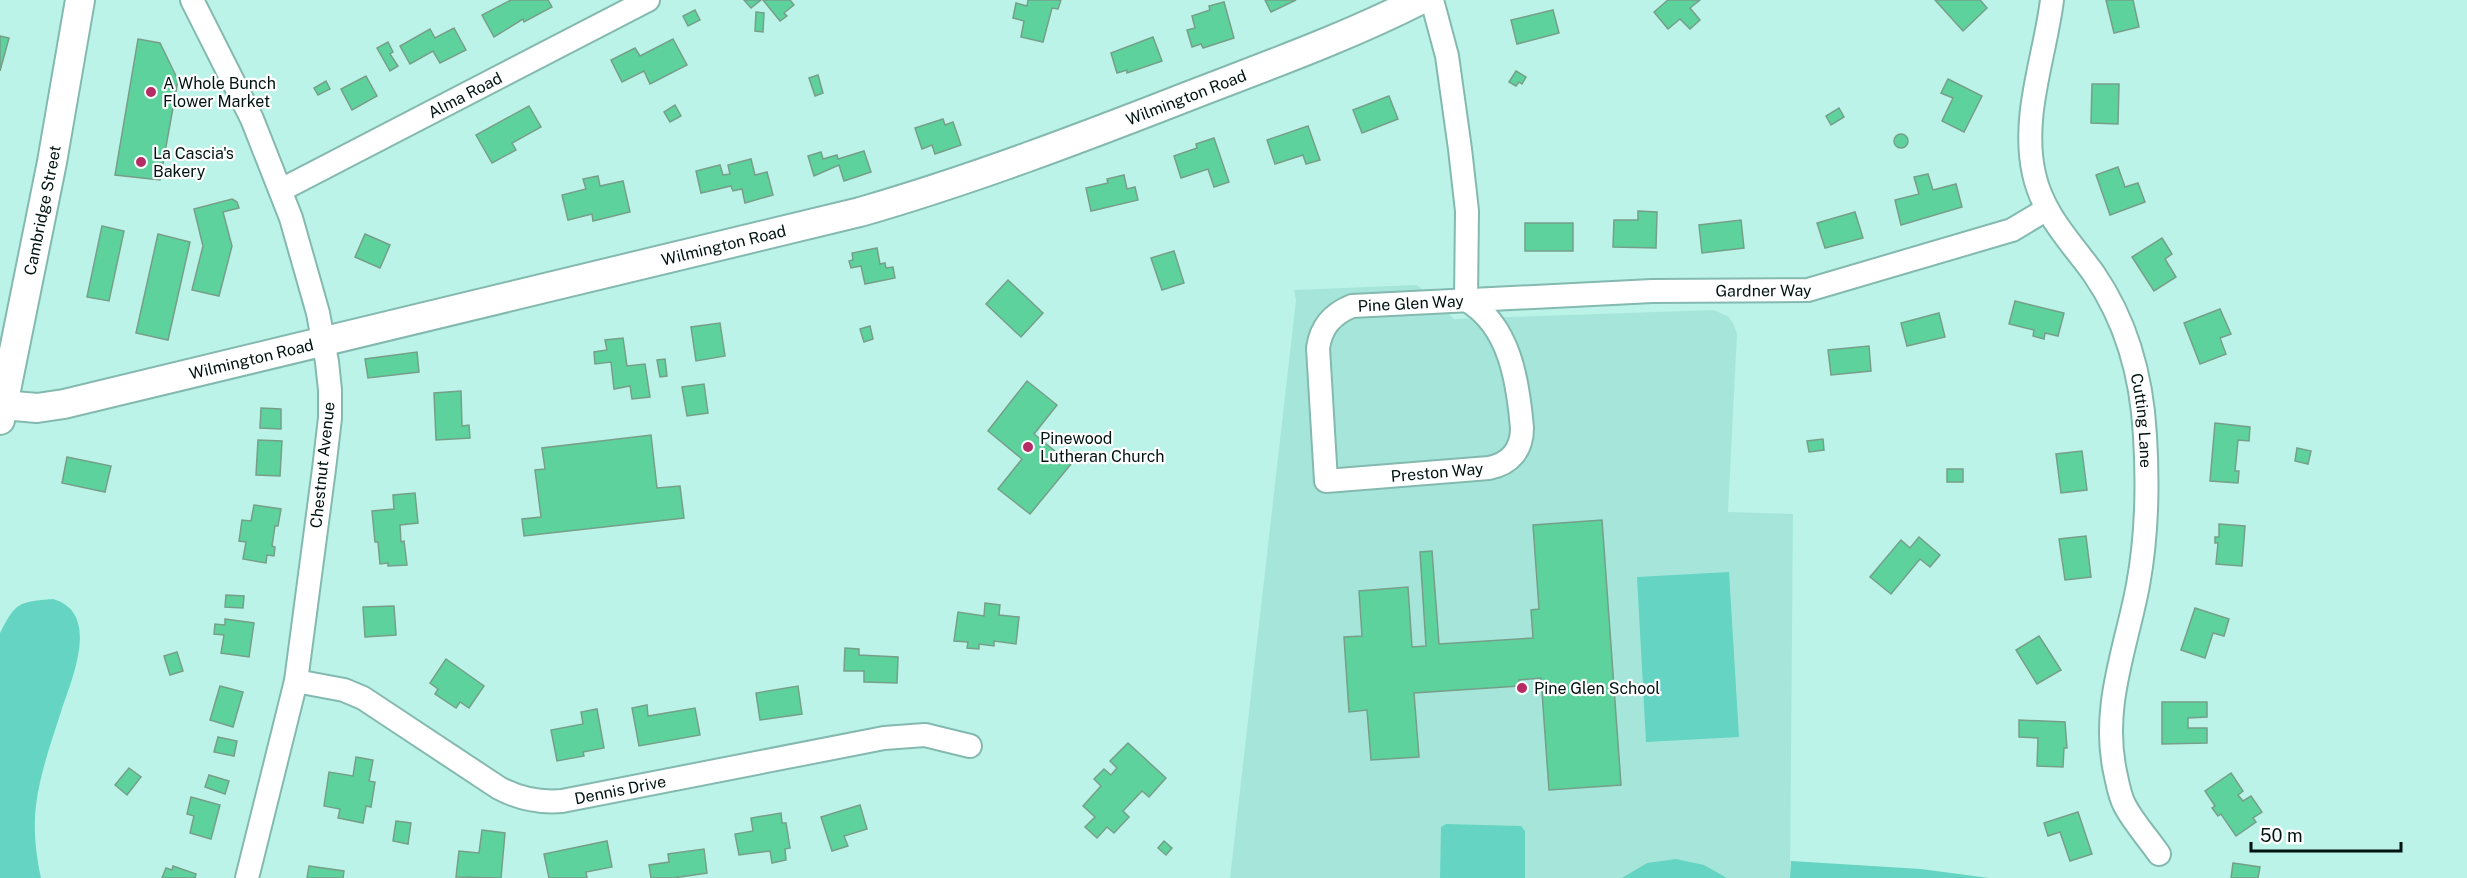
<svg xmlns="http://www.w3.org/2000/svg" width="2467" height="878" font-family="'Public Sans',sans-serif">
  <style>
    .built { fill: #a6e6da }
    .green { fill: #66d4c2 }
    .building { fill: #5ed29d; stroke: #759f89; stroke-width: 1.5 }
    .lines { fill: none; stroke-linecap: round; stroke-linejoin: round }
    .minor-casing { stroke: #84b9af; stroke-width: 26 }
    .major-casing { stroke: #84b9af; stroke-width: 32 }
    .minor { stroke: #fff; stroke-width: 22 }
    .major { stroke: #fff; stroke-width: 28 }
    .poi-dot { fill: #b72b64; stroke: #fff; stroke-width: 2 }
    .labels { text-anchor: middle; stroke-width: 4.5; stroke-linejoin: round; paint-order: stroke }
    .poi-label { font-size: 16px; fill: #011411; stroke: #fff; text-anchor: start }
    .street-label { font-size: 16px; fill: #011411; stroke: #fff }
  </style>
  <rect width="100%" height="100%" fill="#bcf3e8"/>
  <path class="built" d="M1417,285L1454,319L1714,310L1729,317L1734,325L1737,334L1728,512L1793,514L1790,878H1230L1296,300L1294,290Z"/>
  <g class="green">
    <path d="M1729,572L1739,737L1646,742L1637,577Z"/>
    <path d="M53,599C102,613 71,680 61,712C51,742 40,774 36,805C33,829 36,855 41,878H0V633C16,602 18,602 53,599Z"/>
    <path d="M1446,824L1521,826L1525,831V878H1440L1441,827Z"/>
    <path d="M1676,859L1704,865L1727,878H1622L1647,863Z"/>
    <path d="M1791,861L1921,869L1989,878H1790Z"/>
  </g>
  <g class="building">
    <path d="M511,0H548L552,7L524,22L523,19L494,37L482,15Z"/>
    <path d="M744,0H761L751,8Z"/>
    <path d="M763,0H790L794,5L784,13L787,16L780,21Z"/>
    <path d="M1028,0H1061L1058,9L1052,8L1043,42L1021,37L1024,21L1013,18L1016,3L1027,6Z"/>
    <path d="M1265,0H1296L1271,12Z"/>
    <path d="M1668,0H1700L1690,8L1700,20L1690,29L1680,19L1668,29L1654,12Z"/>
    <path d="M1935,0H1980L1987,8L1963,31Z"/>
    <path d="M2106,0H2133L2139,27L2114,33Z"/>
    <path d="M1224,2L1234,38L1203,48L1201,44L1192,47L1187,30L1195,28L1192,16L1210,10L1209,6Z"/>
    <path d="M695,10L700,20L688,26L683,16Z"/>
    <path d="M1553,10L1559,33L1517,44L1511,20Z"/>
    <path d="M756,12L764,13L763,32L755,31Z"/>
    <path d="M454,28L466,50L440,63L433,51L410,64L400,46L430,29L435,38Z"/>
    <path d="M0,36L9,38L0,71Z"/>
    <path d="M1153,37L1162,61L1127,73V70L1117,73L1111,53Z"/>
    <path d="M138,39L160,43L178,80L160,180L115,175Z"/>
    <path d="M673,39L687,65L650,84L644,71L622,82L611,60L635,48L640,56Z"/>
    <path d="M388,42L393,52L390,54L398,66L390,71L377,48Z"/>
    <path d="M1516,71L1526,77L1522,84L1519,82L1516,86L1509,82Z"/>
    <path d="M818,75L823,93L815,96L809,78Z"/>
    <path d="M366,76L377,96L352,110L341,89Z"/>
    <path d="M1948,79L1982,96L1964,132L1942,121L1953,98L1941,93Z"/>
    <path d="M326,81L330,89L318,95L314,88Z"/>
    <path d="M2092,84H2119L2118,124L2091,123Z"/>
    <path d="M1389,96L1398,119L1362,133L1353,110Z"/>
    <path d="M675,105L681,116L670,122L664,112Z"/>
    <path d="M529,106L541,127L512,143L516,150L492,163L476,135Z"/>
    <path d="M1839,108L1844,117L1831,125L1826,116Z"/>
    <path d="M943,119L945,125L953,122L961,145L935,154L932,145L922,149L915,128Z"/>
    <path d="M1308,126L1320,160L1306,164L1303,155L1275,164L1267,140Z"/>
    <circle cx="1901" cy="141" r="7"/>
    <path d="M1214,138L1229,182L1214,187L1208,169L1181,178L1174,156L1197,148L1196,144Z"/>
    <path d="M864,151L871,172L844,181L839,165L814,176L808,156L821,152L823,159L837,155L838,159Z"/>
    <path d="M751,159L755,175L767,172L773,195L745,203L742,189L733,191L731,186L701,193L696,171L720,165L723,175L730,174L728,165Z"/>
    <path d="M2118,167L2125,187L2138,183L2145,202L2110,215L2096,175Z"/>
    <path d="M1928,174L1933,190L1956,184L1962,207L1901,225L1895,200L1919,194L1914,177Z"/>
    <path d="M1124,175L1127,189L1135,187L1138,200L1091,211L1086,188L1108,183L1107,179Z"/>
    <path d="M598,176L600,186L623,181L630,212L593,221L592,214L568,220L562,195L586,189L583,179Z"/>
    <path d="M232,199L237,202L239,208L223,212L232,246L219,296L192,290L203,246L194,209Z"/>
    <path d="M1638,211L1657,212L1656,248L1613,247L1614,220H1638Z"/>
    <path d="M1855,212L1863,238L1825,248L1817,223Z"/>
    <path d="M1741,220L1744,248L1702,253L1699,225Z"/>
    <rect x="1525" y="223" width="48" height="28"/>
    <path d="M102,226L124,231L109,301L87,297Z"/>
    <path d="M158,234L190,242L168,340L136,333Z"/>
    <path d="M365,234L390,245L380,268L355,257Z"/>
    <path d="M2162,238L2172,254L2165,259L2176,277L2154,291L2132,257Z"/>
    <path d="M877,248L880,264L885,263L886,268L893,267L895,278L865,284L861,266L851,268L849,261L853,260L852,253Z"/>
    <path d="M1174,251L1184,283L1162,290L1151,258Z"/>
    <path d="M1008,280L1043,313L1021,337L986,304Z"/>
    <path d="M2015,301L2064,313L2058,336L2045,333L2044,339L2033,336L2034,330L2009,324Z"/>
    <path d="M2220,309L2231,334L2220,338L2226,354L2200,364L2184,323Z"/>
    <path d="M1939,313L1945,337L1907,346L1901,323Z"/>
    <path d="M720,323L725,356L696,361L691,327Z"/>
    <path d="M870,326L873,339L864,342L860,329Z"/>
    <path d="M623,338L627,366L645,364L650,397L632,399L630,386L614,389L611,362L595,364L594,352L607,350L605,340Z"/>
    <path d="M1869,346L1871,371L1831,375L1828,350Z"/>
    <path d="M417,352L419,372L368,378L365,359Z"/>
    <path d="M665,359L667,376L660,377L657,360Z"/>
    <path d="M1027,381L1057,405L1034,434L1071,464L1030,514L998,489L1022,459L988,431Z"/>
    <path d="M704,384L708,413L687,416L682,387Z"/>
    <path d="M461,391L462,426L469,425L470,438L436,440L434,393Z"/>
    <path d="M261,408L281,409V429L260,428Z"/>
    <path d="M2215,423L2250,427L2249,441L2238,440L2235,471H2239L2238,483L2210,481Z"/>
    <path d="M651,435L657,488L680,486L684,518L524,536L522,519L541,517L535,470L545,469L542,448Z"/>
    <path d="M1823,439L1824,450L1809,452L1807,441Z"/>
    <path d="M258,440L282,441L280,476L256,475Z"/>
    <path d="M2297,448L2311,451L2308,464L2295,461Z"/>
    <path d="M2082,451L2087,490L2061,493L2056,454Z"/>
    <path d="M67,457L111,466L105,492L62,483Z"/>
    <rect x="1947" y="469" width="16" height="13"/>
    <path d="M415,493L418,523L400,525L401,542L404,541L407,565L388,566V563L380,564L378,542H375L372,511L394,509L393,495Z"/>
    <path d="M254,505L281,509L278,526H275L272,546L275,547L274,556L267,555L266,563L243,559L246,542L239,541L242,520L251,521Z"/>
    <path d="M1602,520L1621,785L1549,790L1541,678L1519,680V686L1414,693L1419,757L1371,760L1367,710L1349,712L1344,637L1362,636L1359,591L1408,587L1412,647L1426,646L1420,552L1432,551L1439,644L1533,638L1531,610L1539,609L1533,525Z"/>
    <path d="M2219,524L2245,526L2242,566L2216,564L2218,543H2215V537H2219Z"/>
    <path d="M2086,536L2091,577L2065,580L2059,539Z"/>
    <path d="M1919,537L1940,555L1930,567L1920,559L1891,594L1870,577L1901,540L1910,548Z"/>
    <path d="M226,595L244,596L243,608L225,607Z"/>
    <path d="M985,603L1000,605L999,615L1019,617L1016,644L994,641V646L979,644V649L967,648L968,642L954,641L958,612L984,616Z"/>
    <path d="M394,606L396,635L365,637L363,607Z"/>
    <path d="M2195,608L2229,619L2224,636L2213,633L2205,658L2181,650Z"/>
    <path d="M225,619L254,623L249,657L221,653L224,635L214,634L215,624L225,625Z"/>
    <path d="M2039,636L2061,670L2037,684L2016,650Z"/>
    <path d="M845,648L859,649V655L898,657L897,683L864,682V671H844Z"/>
    <path d="M177,652L183,671L170,675L164,656Z"/>
    <path d="M446,659L484,686L469,708L460,702L456,708L435,694L438,689L430,683Z"/>
    <path d="M220,686L243,692L233,727L210,720Z"/>
    <path d="M798,686L802,714L760,720L756,693Z"/>
    <path d="M2162,702H2207V717L2188,718V728H2207V743L2162,744Z"/>
    <path d="M647,705L648,716L695,708L700,735L639,746L632,708Z"/>
    <path d="M597,709L604,748L583,752L584,756L557,761L551,730L583,724L581,712Z"/>
    <path d="M2019,720L2065,722L2067,748H2064L2063,767L2037,766L2038,738L2019,737Z"/>
    <path d="M218,737L237,741L234,756L214,752Z"/>
    <path d="M1128,743L1166,778L1149,797L1142,791L1123,811L1129,817L1114,833L1107,827L1097,838L1085,827L1095,817L1083,806L1101,786L1094,779L1104,769L1111,775L1117,768L1110,761Z"/>
    <path d="M356,757L373,760L369,781L375,782L371,807L366,806L363,823L338,818L340,809L324,806L329,772L353,776Z"/>
    <path d="M129,768L141,777L127,795L115,785Z"/>
    <path d="M2231,773L2243,791L2238,795L2243,801L2251,796L2262,812L2253,818L2256,822L2236,836L2221,814L2218,816L2212,808L2215,806L2205,791Z"/>
    <path d="M209,775L229,781L225,794L205,787Z"/>
    <path d="M191,797L220,805L211,839L190,833L194,816L187,814Z"/>
    <path d="M860,805L867,829L844,836L848,846L832,851L821,817Z"/>
    <path d="M2078,812L2092,854L2070,861L2060,832L2048,836L2044,823Z"/>
    <path d="M781,813L782,823H786L790,848L785,849L786,860L772,863L770,851L739,855L735,834L753,831L751,818Z"/>
    <path d="M396,821L411,823L408,844L393,841Z"/>
    <path d="M482,830L505,833L501,878L456,877L459,851L479,853Z"/>
    <path d="M607,841L612,867L586,872L587,878H549L544,854Z"/>
    <path d="M1164,841L1172,848L1166,855L1158,848Z"/>
    <path d="M704,849L707,873L673,878H651L649,865L669,862L668,854Z"/>
    <path d="M2233,863L2260,867L2258,878H2231Z"/>
    <path d="M173,866L196,874L195,878H162L166,868L172,870Z"/>
    <path d="M309,866L344,871L343,878H307Z"/>
  </g>
  <g class="lines">
    <defs>
      <g id="minor">
        <path d="M192,0L252,119L291,218L318,313L327,362L330,390V418L324,469L296,681L247,878"/>
        <path d="M1432,0L1447,56L1460,149L1467,211L1466,300"/>
        <path id="s1" d="M2052,0C2045,57 2021,116 2034,174C2043,215 2071,242 2094,274C2127,322 2142,379 2145,436C2148,485 2147,536 2138,585C2126,649 2100,709 2116,776C2118,786 2120,797 2125,806C2134,823 2148,838 2159,854"/>
        <path id="s2" d="M281,190L648,0"/>
        <path id="s3" d="M1466,300C1510,325 1518,382 1522,428C1522,450 1510,464 1489,468L1326,481L1318,348C1321,327 1332,314 1352,306L1652,291L1808,290L2012,230L2047,209"/>
        <path id="s4" d="M296,681L344,690L363,698L499,788C520,799 539,803 562,801L884,738L925,735L970,746"/>
      </g>
      <g id="major">
        <path id="s5" d="M3,405L37,408L64,404L860,212C974,179 1084,137 1194,94C1269,65 1347,37 1420,0"/>
        <path id="s6" d="M0,420L52,162L80,0"/>
      </g>
    </defs>
    <use href="#minor" class="minor-casing"/>
    <use href="#major" class="major-casing"/>
    <use href="#minor" class="minor"/>
    <use href="#major" class="major"/>
  </g>
  <g class="poi-dot">
    <circle cx="151" cy="92" r="6"/>
    <circle cx="141" cy="162" r="6"/>
    <circle cx="1028" cy="447" r="6"/>
    <circle cx="1522" cy="688" r="6"/>
  </g>
  <g class="labels">
    <g class="poi-label">
      <text x="163" y="89">A Whole Bunch<tspan x="163" dy="18">Flower Market</tspan></text>
      <text x="153" y="159">La Cascia's<tspan x="153" dy="18">Bakery</tspan></text>
      <text x="1040" y="444">Pinewood<tspan x="1040" dy="18">Lutheran Church</tspan></text>
      <text x="1534" y="694">Pine Glen School</text>
    </g>
    <g class="street-label">
      <text dy="6" stroke="none"><textPath href="#s2" startOffset="207">Alma Road</textPath></text>
      <text dy="6" stroke="none"><textPath href="#s5" startOffset="1226">Wilmington Road</textPath></text>
      <text dy="6" stroke="none"><textPath href="#s6" startOffset="214">Cambridge Street</textPath></text>
      <text dy="6" stroke="none"><textPath href="#s5" startOffset="740">Wilmington Road</textPath></text>
      <text dy="6" stroke="none"><textPath href="#s3" startOffset="968">Gardner Way</textPath></text>
      <text dy="6" stroke="none"><textPath href="#s3" startOffset="615">Pine Glen Way</textPath></text>
      <text dy="6" stroke="none"><textPath href="#s5" startOffset="254">Wilmington Road</textPath></text>
      <text dy="6" stroke="none"><textPath href="#s1" startOffset="450">Cutting Lane</textPath></text>
      <text transform="translate(322 465) rotate(-84)" y="6">Chestnut Avenue</text>
      <text transform="translate(1437 472) rotate(-5)" y="6">Preston Way</text>
      <text dy="6" stroke="none"><textPath href="#s4" startOffset="357">Dennis Drive</textPath></text>
    </g>
  </g>
  <path d="M2251 842v9h150v-9" fill="none" stroke="#011411" stroke-width="3"/>
  <text x="2260" y="842" font-size="18" fill="#011411" stroke="#ffffff" stroke-width="4.5" paint-order="stroke">50 m</text>
</svg>
